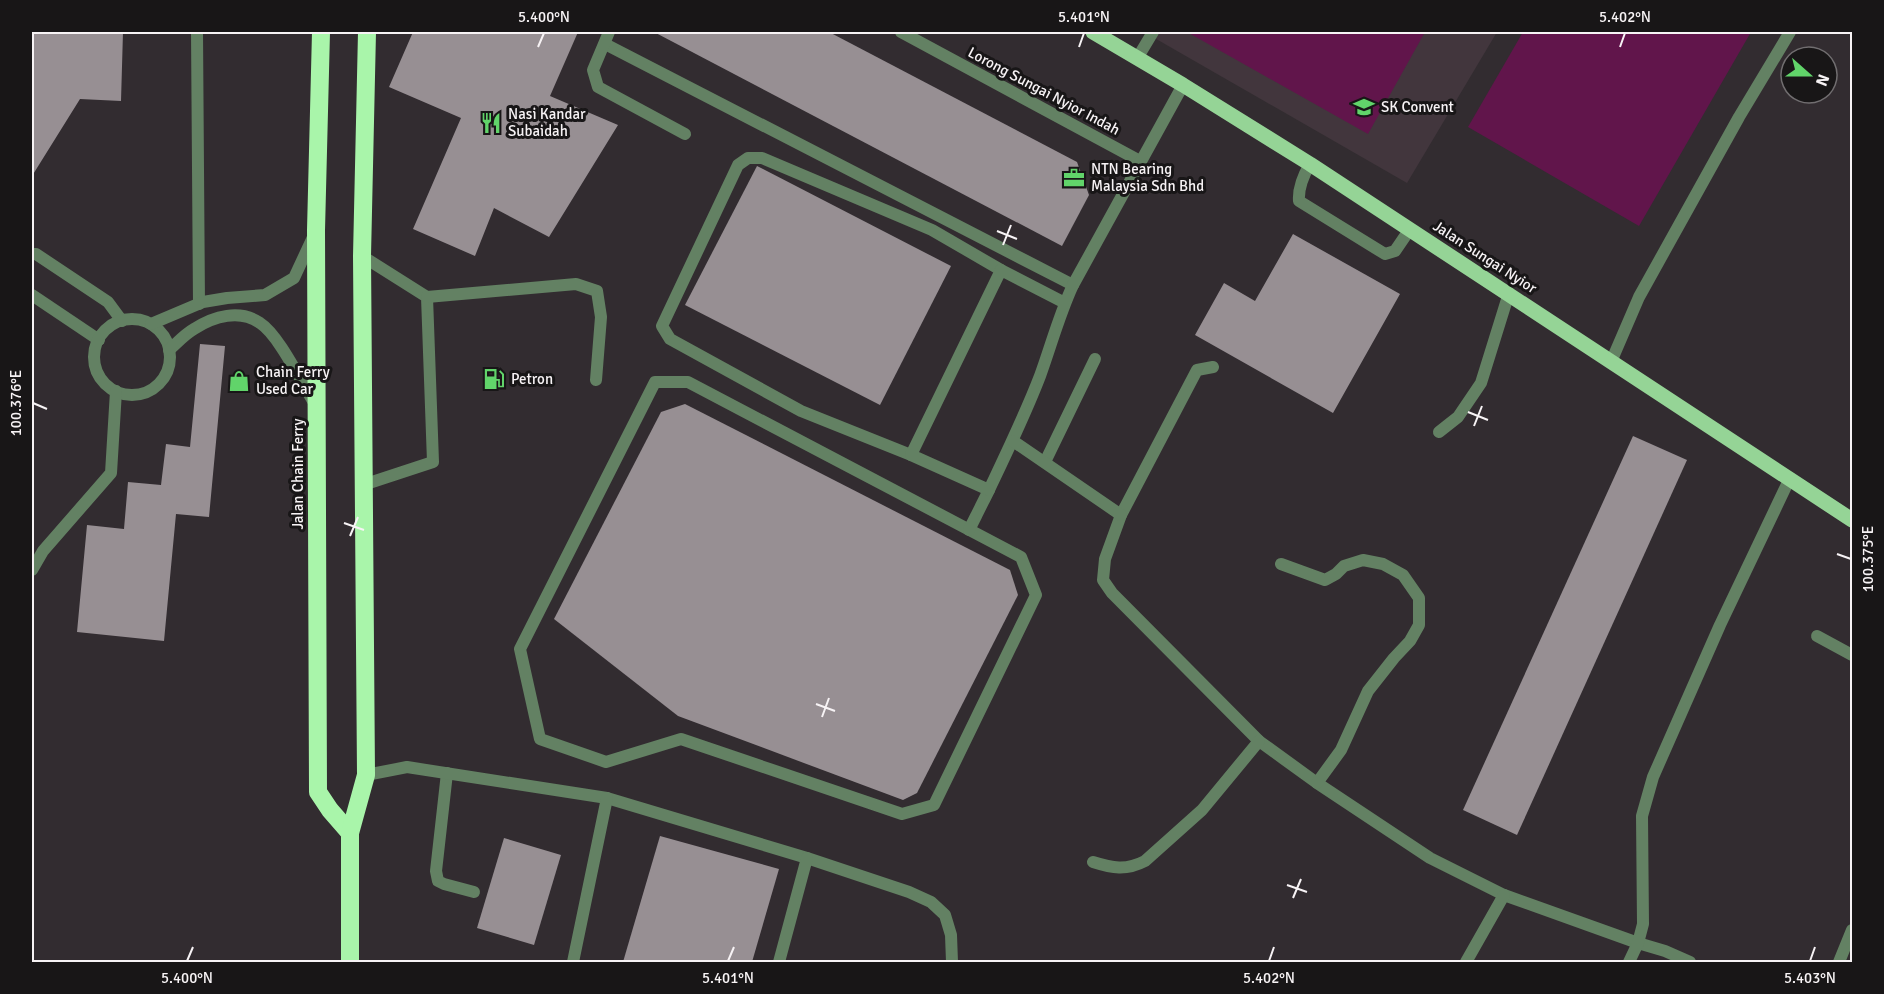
<svg xmlns="http://www.w3.org/2000/svg" width="1884" height="994" font-family="Signika,sans-serif">
  <style>
    .built { fill: #42363d }
    .green { fill: #61154b }
    .building { fill: #978f93 }
    .lines { fill: none; stroke-linecap: round; stroke-linejoin: round }
    .lane { stroke: #638163; stroke-width: 12 }
    .street { stroke: #638163; stroke-width: 12 }
    .primary { stroke: #95d496; stroke-width: 15 }
    .highway { stroke: #a9f5aa; stroke-width: 18 }
    .ticks { fill: none; stroke: #f7f3f5; stroke-width: 2 }
    .labels { text-anchor: middle; stroke-width: 6; stroke-linejoin: round; paint-order: stroke }
    .street-label { font-size: 15px; fill: #f7f3f5; stroke: #181617 }
    .poi-label { font-size: 15px; fill: #f7f3f5; stroke: #181617; text-anchor: start }
    .neatline { fill: none; stroke: #f7f3f5; stroke-width: 2 }
    .ticks-label { font-size: 15px; text-anchor: middle; fill: #f7f3f5 }
  </style>
  <rect width="100%" height="100%" fill="#322c30"/>
  <path class="built" d="M1144,32H1497L1407,183Z"/>
  <g class="green">
    <path d="M1187,32H1425L1368,134Z"/>
    <path d="M1523,32H1751L1639,226L1468,127Z"/>
  </g>
  <g class="building">
    <path d="M32,32H123L121,101L80,99L32,176Z"/>
    <path d="M413,32H578L550,96L618,125L549,237L494,208L475,256L413,229L461,118L389,87Z"/>
    <path d="M654,32H829L1077,162L1089,195L1062,246Z"/>
    <path d="M757,166L951,266L880,405L685,305Z"/>
    <path d="M1293,234L1400,294L1333,413L1195,335L1224,283L1255,301Z"/>
    <path d="M200,344L225,346L209,517L176,514L164,641L77,632L87,525L124,529L128,482L161,485L166,444L190,447Z"/>
    <path d="M685,404L1010,570L1018,595L917,793L903,800L678,716L554,619L661,412Z"/>
    <path d="M1633,436L1687,460L1517,835L1463,810Z"/>
    <path d="M660,836L779,869L752,962H623Z"/>
    <path d="M504,838L561,855L534,945L477,928Z"/>
  </g>
  <g class="lines">
    <g class="lane">
      <path d="M197,32L199,304"/>
      <path d="M605,44L1073,285"/>
      <path d="M1138,57L1153,32"/>
      <path d="M1310,164C1303,176 1298,188 1299,201L1385,254L1395,251L1410,229"/>
      <path d="M32,254H36L108,302L122,321"/>
      <path d="M362,256L427,297L433,462L363,485"/>
      <path d="M32,295L99,340"/>
      <path d="M427,297L576,284L597,291L601,317L596,380"/>
      <circle cx="132" cy="357" r="38"/>
      <path d="M151,324L203,302L227,298L265,295L294,278L314,235"/>
      <path d="M169,350C177,343 185,334 194,329C214,316 240,309 260,323C279,335 302,384 315,404"/>
      <path d="M655,382H688L1021,557L1036,595L934,805L902,814L681,739L606,762L540,739L520,649Z"/>
      <path d="M1439,432L1458,417L1481,383L1509,293"/>
      <path d="M911,455L801,411L670,339L662,326L738,165L748,158H762L932,230L1001,270"/>
      <path d="M1045,462L1095,359"/>
      <path d="M969,530L989,490"/>
      <path d="M32,570L43,551L111,473L116,391"/>
      <path d="M1817,636L1852,655"/>
      <path d="M447,773L436,871L438,881L444,884L474,892"/>
      <path d="M366,775L407,767L607,798L807,858L909,892L931,902L945,915L951,935L952,962"/>
      <path d="M573,962L607,798"/>
      <path d="M779,962L807,858"/>
    </g>
    <g class="street">
      <path d="M609,32L593,70L598,87L685,134"/>
      <path d="M901,32L1140,161"/>
      <path d="M1065,303L1001,270L911,455L989,490C1007,452 1025,415 1040,376C1051,346 1059,315 1073,285L1183,85"/>
      <path d="M1611,362L1639,297L1739,117L1790,32"/>
      <path d="M1213,367L1197,370L1121,515L1105,559L1103,580L1112,593L1259,741L1317,783L1430,858L1504,895L1638,943L1665,951L1690,962"/>
      <path d="M1013,441L1121,515"/>
      <path d="M1281,564L1325,580L1336,574L1344,566L1363,560L1383,564L1403,575L1419,598V625L1410,641L1394,658L1368,691L1341,750L1317,783"/>
      <path d="M1093,862C1112,868 1126,871 1145,861L1202,810L1259,741"/>
      <path d="M1466,962L1504,895"/>
      <path d="M1629,962L1638,943L1643,924L1642,816L1653,777L1720,625L1790,478"/>
      <path d="M1839,962L1852,930"/>
    </g>
    <path class="primary" d="M1093,32L1183,85L1310,164L1852,520"/>
    <g class="highway">
      <path d="M321,32L316,230L318,792L330,810L350,833"/>
      <path d="M350,962V833L366,775L362,256L367,32"/>
    </g>
  </g>
  <path class="ticks" d="M538,47L544,33M1079,47L1084,33M1620,47L1625,33M997,231L1017,239M1003,245L1011,225M33,403L47,409M1468,412L1488,420M1474,426L1482,406M344,523L364,530M350,536L358,517M1837,554L1851,559M816,704L835,711M822,717L829,698M1287,885L1307,892M1293,898L1301,879M187,961L193,947M728,961L734,947M1269,961L1274,947M1810,961L1815,947"/>
  <defs>
    <symbol id="school-bare" viewBox="-9 -9 18 18"><path d="M0-5L7-2L0 1L-7-2ZM-4 1L0 2.5L4 1V4Q0 6-4 4Z" fill="#61d46a" stroke="#181617" stroke-width="2.5" paint-order="stroke"/></symbol>
    <symbol id="restaurant-bare" viewBox="-9 -9 18 18"><path d="M-5-6h1v4h1v-4h1v4h1v-4h1v5L-1.5 .5V6h-2V.5L-5-1ZM5-6V6H3V1.5H1.5Q1.5-4 5-6Z" fill="#61d46a" stroke="#181617" stroke-width="2.5" paint-order="stroke"/></symbol>
    <symbol id="office-bare" viewBox="-9 -9 18 18"><path d="M-6-3h4V-5.5h4V-3h4V5H-6ZM-1-4.5V-3h2v-1.5ZM-6 0V1H6V0Z" fill="#61d46a" stroke="#181617" stroke-width="2.5" paint-order="stroke"/></symbol>
    <symbol id="fuel-bare" viewBox="-9 -9 18 18"><path d="M-5.5-6h7V0h2V4h1.3V-2.5L3-4.5l.8-.8L6-3V5H2.5V1h-1V6h-7ZM-4.2-4.7v3.2H.2V-4.7Z" fill="#61d46a" stroke="#181617" stroke-width="2.5" paint-order="stroke"/></symbol>
    <symbol id="shop-bare" viewBox="-9 -9 18 18"><path d="M-5-2.5h2.3a2.7 3.5 0 0 1 5.4 0H5L5.5 6h-11ZM-1.5-2.5h3a1.5 2.3 0 0 0-3 0Z" fill="#61d46a" stroke="#181617" stroke-width="2.5" paint-order="stroke"/></symbol>
  </defs>
  <g fill-rule="evenodd">
    <use href="#school-bare" x="1349" y="92" width="30" height="30"/>
    <use href="#restaurant-bare" x="476" y="108" width="30" height="30"/>
    <use href="#office-bare" x="1059" y="163" width="30" height="30"/>
    <use href="#fuel-bare" x="479" y="364" width="30" height="30"/>
    <use href="#shop-bare" x="224" y="366" width="30" height="30"/>
  </g>
  <g class="labels">
    <g class="street-label">
      <text transform="translate(1044 91) rotate(28)" y="5">Lorong Sungai Nyior Indah</text>
      <text transform="translate(1485 257) rotate(33)" y="5">Jalan Sungai Nyior</text>
      <text transform="translate(298 474) rotate(-90)" y="5">Jalan Chain Ferry</text>
    </g>
    <g class="poi-label">
      <text x="1381" y="112">SK Convent</text>
      <text x="508" y="119">Nasi Kandar<tspan x="508" dy="17">Subaidah</tspan></text>
      <text x="1091" y="174">NTN Bearing<tspan x="1091" dy="17">Malaysia Sdn Bhd</tspan></text>
      <text x="256" y="377">Chain Ferry<tspan x="256" dy="17">Used Car</tspan></text>
      <text x="511" y="384">Petron</text>
    </g>
  </g>
  <rect width="1884" height="994" fill="none" stroke="#181617" stroke-width="66"/>
  <g transform="translate(1809 75) rotate(111)"><circle r="28" fill="#181617" stroke="#716e70" stroke-width="1.5"/>
  <path d="M0-4.5L10 22L0 15L-10 22Z" fill="#61d46a"/>
  <text y="-9" font-size="16" font-weight="bold" text-anchor="middle" fill="#f7f3f5">N</text>
  </g>
  <rect x="33" y="33" width="1818" height="928" class="neatline"/>
  <g class="ticks-label">
    <text x="544" y="22">5.400°N</text>
    <text x="1084" y="22">5.401°N</text>
    <text x="1625" y="22">5.402°N</text>
    <text transform="translate(16 403) rotate(-90)" y="5">100.376°E</text>
    <text transform="translate(1868 559) rotate(-90)" y="5">100.375°E</text>
    <text x="187" y="983">5.400°N</text>
    <text x="728" y="983">5.401°N</text>
    <text x="1269" y="983">5.402°N</text>
    <text x="1810" y="983">5.403°N</text>
  </g>
</svg>
